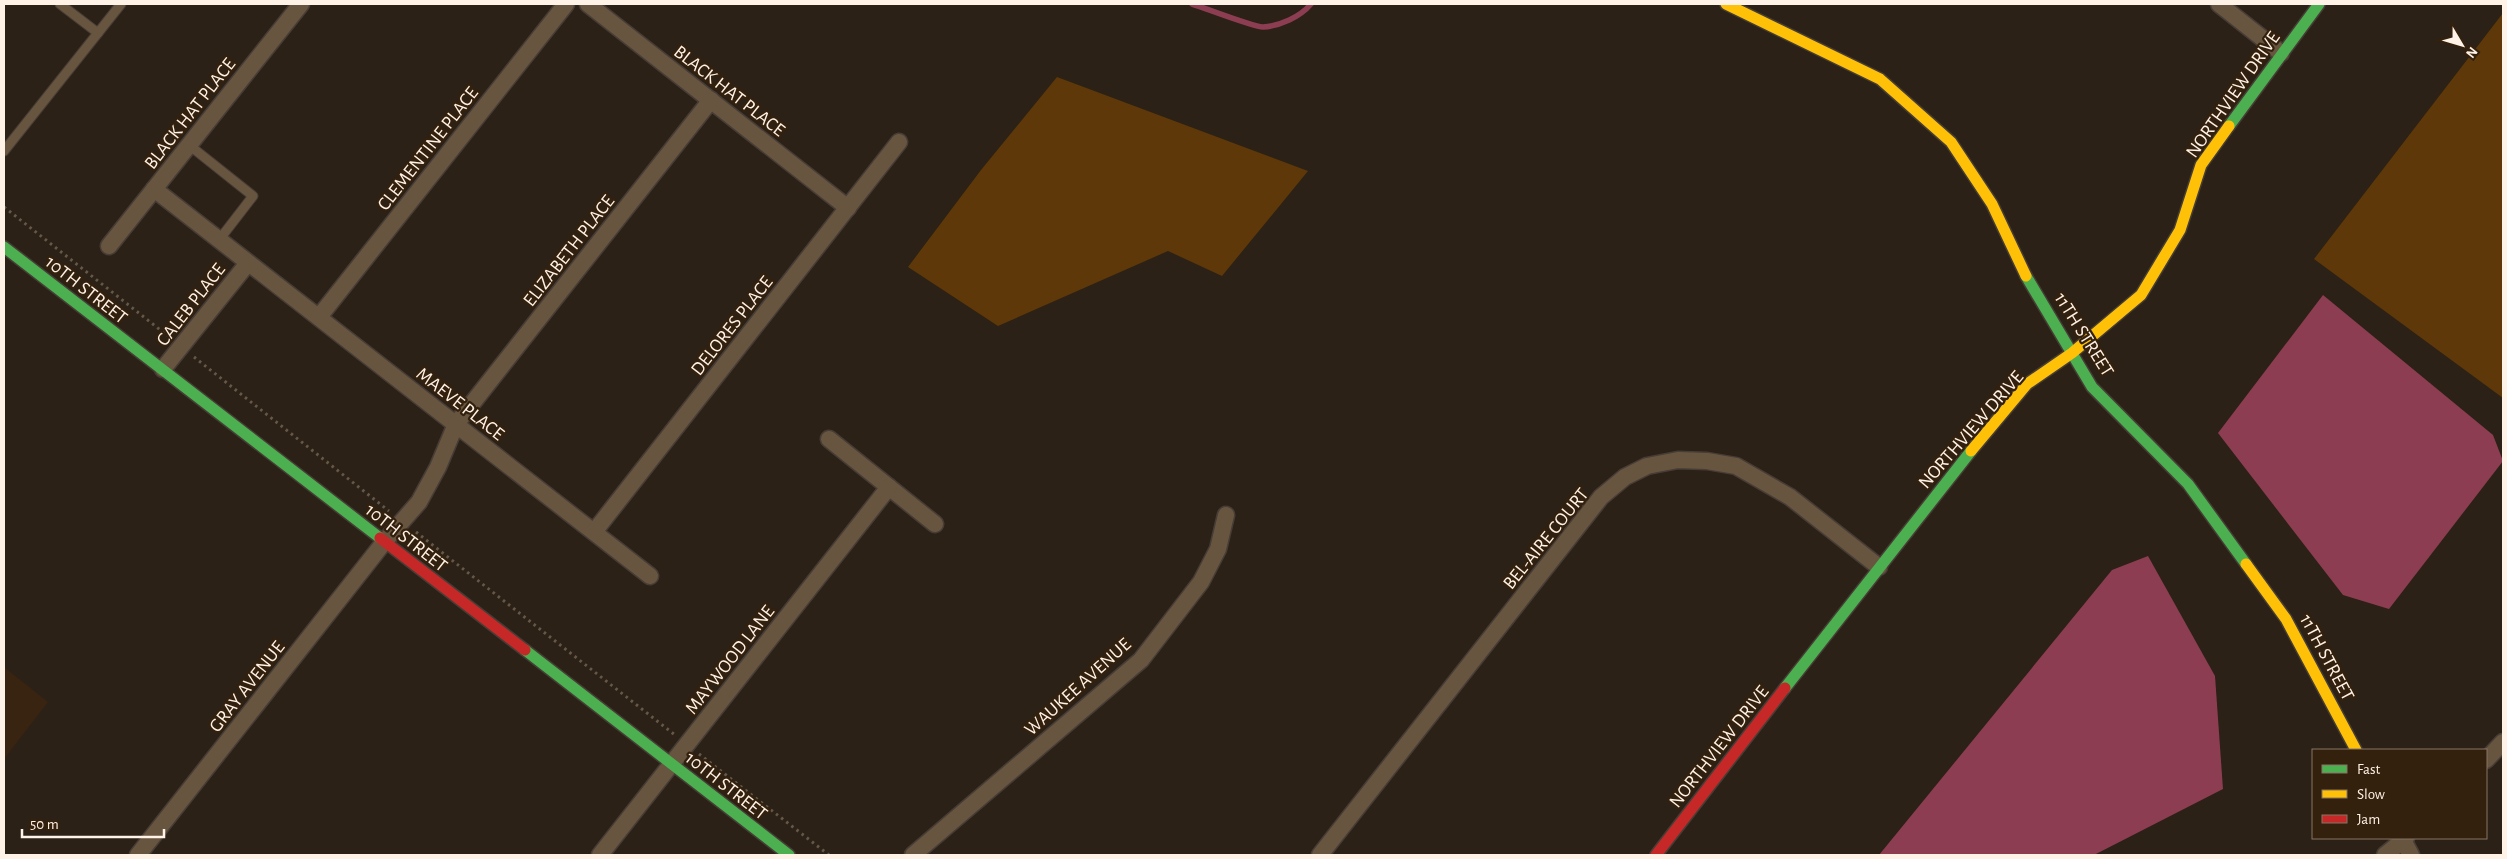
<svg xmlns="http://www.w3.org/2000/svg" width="2507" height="859" font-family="'Alegreya Sans',sans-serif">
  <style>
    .built { fill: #382410 }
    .green { fill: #5e3809 }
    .water { fill: #8d3d52 }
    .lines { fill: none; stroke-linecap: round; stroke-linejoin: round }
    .stream { stroke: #8d3d52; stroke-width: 5.5 }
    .lane-casing { stroke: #463d36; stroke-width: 11 }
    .street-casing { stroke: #463d36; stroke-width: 19 }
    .fast-casing { stroke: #463d36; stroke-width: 14 }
    .slow-casing { stroke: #463d36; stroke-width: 14 }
    .jam-casing { stroke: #463d36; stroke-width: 14 }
    .path { stroke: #665848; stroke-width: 3; stroke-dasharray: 2.5 4; stroke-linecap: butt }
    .lane { stroke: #685540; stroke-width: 9 }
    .street { stroke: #685540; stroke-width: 16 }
    .fast { stroke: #4caf50; stroke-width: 11 }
    .slow { stroke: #ffc107; stroke-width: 11 }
    .jam { stroke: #c62828; stroke-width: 11 }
    .labels { text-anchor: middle; stroke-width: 4.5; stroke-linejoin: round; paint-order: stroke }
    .street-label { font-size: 19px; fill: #fff2e6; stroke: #34210d }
  </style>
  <rect width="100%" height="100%" fill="#2b2116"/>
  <path class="built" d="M4,667L48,702L4,759Z"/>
  <g class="green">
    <path d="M2503,13V398L2314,259Z"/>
    <path d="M1057,77L1308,171L1222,276L1168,251L998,326L908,267L981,170Z"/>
  </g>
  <g class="water">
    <path d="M2323,295L2493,435L2503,461L2389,609L2343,595L2218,433Z"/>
    <path d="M2148,556L2215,676L2223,789L2094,855H1879L2112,570Z"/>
  </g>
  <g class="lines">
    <path class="stream" d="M1192,4C1205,8 1253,27 1263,27C1280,26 1300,17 1311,4"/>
    <defs>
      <g id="lane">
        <path d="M60,4L98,33"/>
        <path d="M189,145L253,196L219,240"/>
        <path d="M4,151L121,4"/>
      </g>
      <g id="street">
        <path d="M588,4L848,208"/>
        <path d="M2219,4L2281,53"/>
        <path d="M154,189L650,576"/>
        <path d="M109,246L301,4"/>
        <path d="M319,317L566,4"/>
        <path d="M163,369L248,263"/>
        <path d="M829,439L935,524"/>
        <path d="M594,532L899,142"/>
        <path d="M2486,760L2503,742"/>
        <path d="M2402,838L2411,855"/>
        <path d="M138,855L385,541L419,502L438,467L456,424L711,100"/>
        <path d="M600,855L889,487"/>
        <path d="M913,855L1141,660L1201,582L1218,549L1226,515"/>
        <path d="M1320,855L1601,497L1625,477L1647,466L1678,460L1707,461L1736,466L1790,497L1879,567"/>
        <path d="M2385,855L2406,838"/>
      </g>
      <g id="fast">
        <path d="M2229,126L2319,4"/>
        <path d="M4,247L380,538"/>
        <path d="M2026,276L2092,387L2188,484L2246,564"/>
        <path d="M525,650L789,855"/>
        <path d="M1785,688L1971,451"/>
      </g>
      <g id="slow">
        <path d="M1726,4L1880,79L1951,142L1992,204L2026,276"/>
        <path d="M1971,451L2027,384L2072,353L2141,295L2180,230L2201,165L2229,126"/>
        <path d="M2246,564L2286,619L2356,750"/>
      </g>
      <g id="jam">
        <path d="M380,538L525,650"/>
        <path d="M1656,855L1785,688"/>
      </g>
    </defs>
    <use href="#lane" class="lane-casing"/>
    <use href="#street" class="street-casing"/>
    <use href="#fast" class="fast-casing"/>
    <use href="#slow" class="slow-casing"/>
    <use href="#jam" class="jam-casing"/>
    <g class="path">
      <path d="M4,207L168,336"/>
      <path d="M194,357L389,511"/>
      <path d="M416,532L675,735"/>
      <path d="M699,754L829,855"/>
    </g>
    <use href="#lane" class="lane"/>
    <use href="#street" class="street"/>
    <use href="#fast" class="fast"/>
    <use href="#slow" class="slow"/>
    <use href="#jam" class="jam"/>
  </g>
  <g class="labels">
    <g class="street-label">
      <text transform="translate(730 90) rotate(38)" y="7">BLACK HAT PLACE</text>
      <text transform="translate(2232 94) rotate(-55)" y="7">NORTHVIEW DRIVE</text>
      <text transform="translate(189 113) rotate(-52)" y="7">BLACK HAT PLACE</text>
      <text transform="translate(427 148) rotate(-52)" y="7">CLEMENTINE PLACE</text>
      <text transform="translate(568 250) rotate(-52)" y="7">ELIZABETH PLACE</text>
      <text transform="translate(87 289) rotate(38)" y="7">10TH STREET</text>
      <text transform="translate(190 304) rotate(-52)" y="7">CALEB PLACE</text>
      <text transform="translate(731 325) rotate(-52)" y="7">DELORES PLACE</text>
      <text transform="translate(2085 334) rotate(58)" y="7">11TH STREET</text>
      <text transform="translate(461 403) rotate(38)" y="7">MAEVE PLACE</text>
      <text transform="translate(1970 429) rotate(-49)" y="7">NORTHVIEW DRIVE</text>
      <text transform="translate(407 537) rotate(38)" y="7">10TH STREET</text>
      <text transform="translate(1545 538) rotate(-51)" y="7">BEL-AIRE COURT</text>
      <text transform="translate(2328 657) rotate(62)" y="7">11TH STREET</text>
      <text transform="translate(729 659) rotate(-52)" y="7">MAYWOOD LANE</text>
      <text transform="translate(246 686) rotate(-52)" y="7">GRAY AVENUE</text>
      <text transform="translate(1077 686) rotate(-42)" y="7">WAUKEE AVENUE</text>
      <text transform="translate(1718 746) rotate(-52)" y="7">NORTHVIEW DRIVE</text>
      <text transform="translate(727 785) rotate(38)" y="7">10TH STREET</text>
    </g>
  </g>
  <rect width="2507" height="859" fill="none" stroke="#fff2e6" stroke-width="10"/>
  <rect x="2312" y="749" width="175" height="90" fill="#34210d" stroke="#857564"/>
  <rect x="2322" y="765" width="25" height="8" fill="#4caf50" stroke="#857564"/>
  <text x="2357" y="774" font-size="15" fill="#fff2e6">Fast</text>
  <rect x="2322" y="790" width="25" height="8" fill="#ffc107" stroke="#857564"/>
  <text x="2357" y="799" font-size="15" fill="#fff2e6">Slow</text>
  <rect x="2322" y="815" width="25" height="8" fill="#c62828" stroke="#857564"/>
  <text x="2357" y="824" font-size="15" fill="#fff2e6">Jam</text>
  <g transform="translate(2462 45) rotate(128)" stroke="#34210d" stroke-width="4" paint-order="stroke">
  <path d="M0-4L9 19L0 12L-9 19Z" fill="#fff2e6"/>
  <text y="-8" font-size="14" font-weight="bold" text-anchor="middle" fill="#fff2e6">N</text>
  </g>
  <path d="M22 829v8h142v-8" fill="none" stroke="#fff2e6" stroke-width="2.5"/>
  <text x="30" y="829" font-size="15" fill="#fff2e6" stroke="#34210d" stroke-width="4" paint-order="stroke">50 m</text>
</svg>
